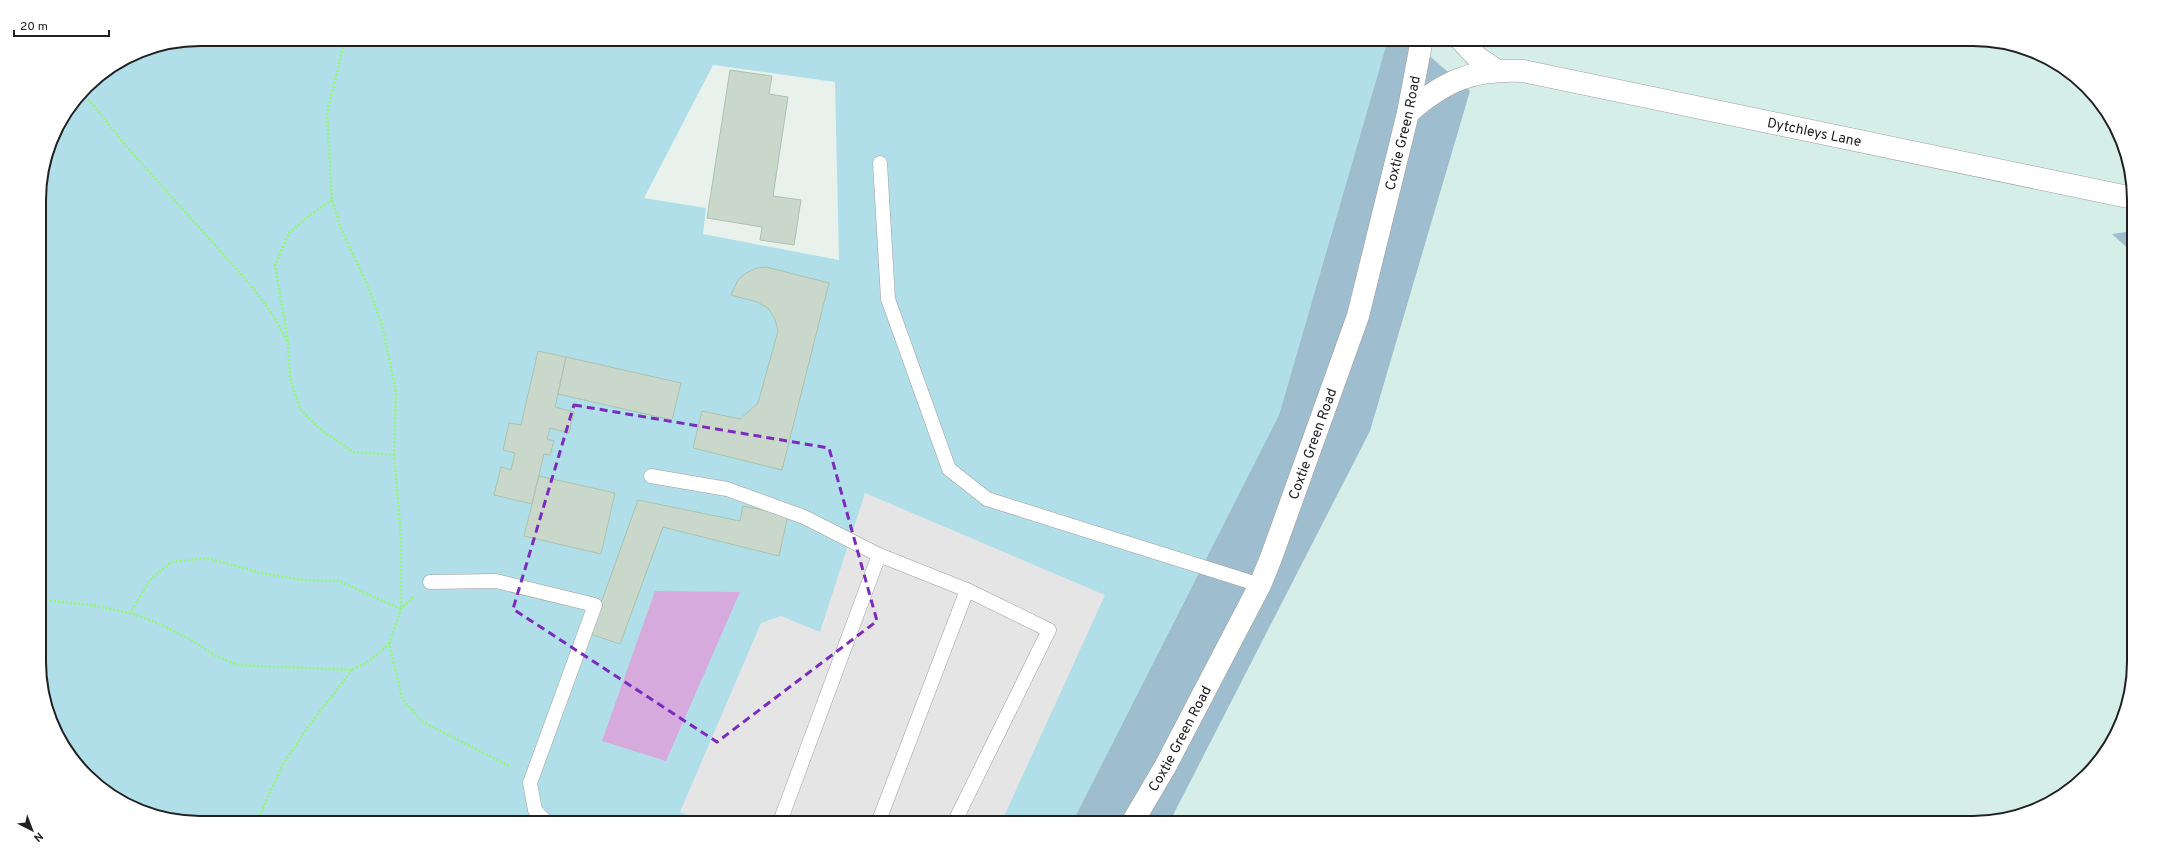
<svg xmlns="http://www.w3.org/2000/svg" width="2173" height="862" font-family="Overpass,sans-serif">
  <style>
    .farmland { fill: #d5efe8 }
    .grass { fill: #b0dfe9; fill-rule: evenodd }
    .forest { fill: #9ebdcf }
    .parking { fill: #e5e5e5 }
    .water { fill: #d7aadd }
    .building { fill: #c9d8ca; stroke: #abc3ad }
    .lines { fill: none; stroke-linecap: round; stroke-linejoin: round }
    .service-casing { stroke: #9e9e9e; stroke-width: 15 }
    .tertiary-casing { stroke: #9e9e9e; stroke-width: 23 }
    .path { stroke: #93f674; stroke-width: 2.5; stroke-dasharray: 2 2; stroke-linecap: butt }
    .service { stroke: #fff; stroke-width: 14 }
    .tertiary { stroke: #fff; stroke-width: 22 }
    .marked { fill: none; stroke: #7b2cbf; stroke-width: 3; stroke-dasharray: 8 5; stroke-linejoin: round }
    .labels { text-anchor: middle; stroke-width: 3; stroke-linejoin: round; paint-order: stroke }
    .street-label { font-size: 14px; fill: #212121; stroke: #fff }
    .rim { fill: none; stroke: #212121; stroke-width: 2 }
  </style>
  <rect width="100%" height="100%" fill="#e8f1eb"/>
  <path class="farmland" d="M1388,39H1973L2025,48L2063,66L2094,94L2122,138L2133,179L2134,662L2125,714L2101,760L2071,790L2025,814L1983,823H1072L1279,415Z"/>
  <path class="grass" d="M200,39H1388L1279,415L1072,823H200L148,814L110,796L79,768L56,733L42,693L39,189L56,129L94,79L139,51ZM713,65L835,82L839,260L703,234L706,208L644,198Z"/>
  <g class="forest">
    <path d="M1388,39H1410L1470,91L1370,431L1169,823H1072L1279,415Z"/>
    <path d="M2133,231V253L2112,234Z"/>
  </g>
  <path class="parking" d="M865,493L1105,595L1001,823H707L680,812L761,623L781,616L820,632Z"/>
  <g class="water">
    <path d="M568,39H605L606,44Z"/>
    <path d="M655,591L740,592L666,761L602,741Z"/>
  </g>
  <g class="building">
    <path d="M730,70L772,76L769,94L788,97L773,196L801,200L794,245L760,240L762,227L707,218Z"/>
    <path d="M766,267L829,283L782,470L693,448L702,411L740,419L758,403L778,331L775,319L768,308L757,302L731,295L738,280L746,273L757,268Z"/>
    <path d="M538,351L566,357L555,407L574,412L569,433L550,428L547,439L554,441L550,455L544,454L532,504L494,495L501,467L511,470L515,453L503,450L509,423L521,425Z"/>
    <path d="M566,357L681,383L672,420L558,394Z"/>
    <path d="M539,476L615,493L601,554L524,536Z"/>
    <path d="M638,500L740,521L743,506L788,515L779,556L663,527L620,644L590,634Z"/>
  </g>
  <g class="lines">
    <defs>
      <g id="service">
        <path d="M880,163L888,299L949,469L987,499L1260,585"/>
        <path d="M651,476L727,489L804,517L879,555L967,590L1049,630L954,823"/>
        <path d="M430,582L496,581L595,605L530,783L535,810L547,823"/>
        <path d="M792,823L781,819L879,555"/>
        <path d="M878,823L967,590"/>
      </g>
      <g id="tertiary">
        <path d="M1460,39L1477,57L1496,70"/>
        <path id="s1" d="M1408,113C1445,80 1473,69 1523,71L2133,198"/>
        <path id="s2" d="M1132,823L1165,767L1260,585L1271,558L1358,316L1408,113L1422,39"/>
      </g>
    </defs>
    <use href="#service" class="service-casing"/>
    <use href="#tertiary" class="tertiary-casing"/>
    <g class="path">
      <path d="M345,39L327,113L332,200L341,229L367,284L382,325L396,392L394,455"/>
      <path d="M83,93L133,154L250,284L273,315L288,343L290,377L300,409L320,429L353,452L394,455L401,538V609L339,581L303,580L261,573L207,558L171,562L149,581L130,613"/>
      <path d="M288,341L275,265L289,233L310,215L332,200"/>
      <path d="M413,597L401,609L389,644L402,698L421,721L511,767"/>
      <path d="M42,600L91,605L130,613L158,623L189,639L216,656L238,665L352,670L369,661L389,644"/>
      <path d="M256,823L282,766L308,727L352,670"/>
    </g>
    <use href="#service" class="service"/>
    <use href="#tertiary" class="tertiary"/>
  </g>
  <path class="marked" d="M574,405L829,448L877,621L717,742L513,609Z"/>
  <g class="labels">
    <g class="street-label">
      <text dy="5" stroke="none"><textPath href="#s1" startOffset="424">Dytchleys Lane</textPath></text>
      <text dy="5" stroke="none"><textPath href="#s2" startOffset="745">Coxtie Green Road</textPath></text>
      <text dy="5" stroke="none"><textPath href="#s2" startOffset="421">Coxtie Green Road</textPath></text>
      <text dy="5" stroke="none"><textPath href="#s2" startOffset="97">Coxtie Green Road</textPath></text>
    </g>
  </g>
  <path d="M0 0H2173V862H0ZM200 46H1973A154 154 0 0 1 2127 200V662A154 154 0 0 1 1973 816H200A154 154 0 0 1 46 662V200A154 154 0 0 1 200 46Z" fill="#fff" fill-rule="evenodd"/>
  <path class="rim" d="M200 46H1973A154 154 0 0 1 2127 200V662A154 154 0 0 1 1973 816H200A154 154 0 0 1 46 662V200A154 154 0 0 1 200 46Z"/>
  <g transform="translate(32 830) rotate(138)" stroke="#ffffff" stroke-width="3" paint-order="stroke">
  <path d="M0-3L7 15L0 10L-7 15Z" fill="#212121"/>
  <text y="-6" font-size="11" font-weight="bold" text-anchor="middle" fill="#212121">N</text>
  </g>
  <path d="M14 30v6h95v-6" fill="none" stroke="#212121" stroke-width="2"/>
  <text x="20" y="30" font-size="12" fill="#212121" stroke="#ffffff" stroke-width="3" paint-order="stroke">20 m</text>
</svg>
